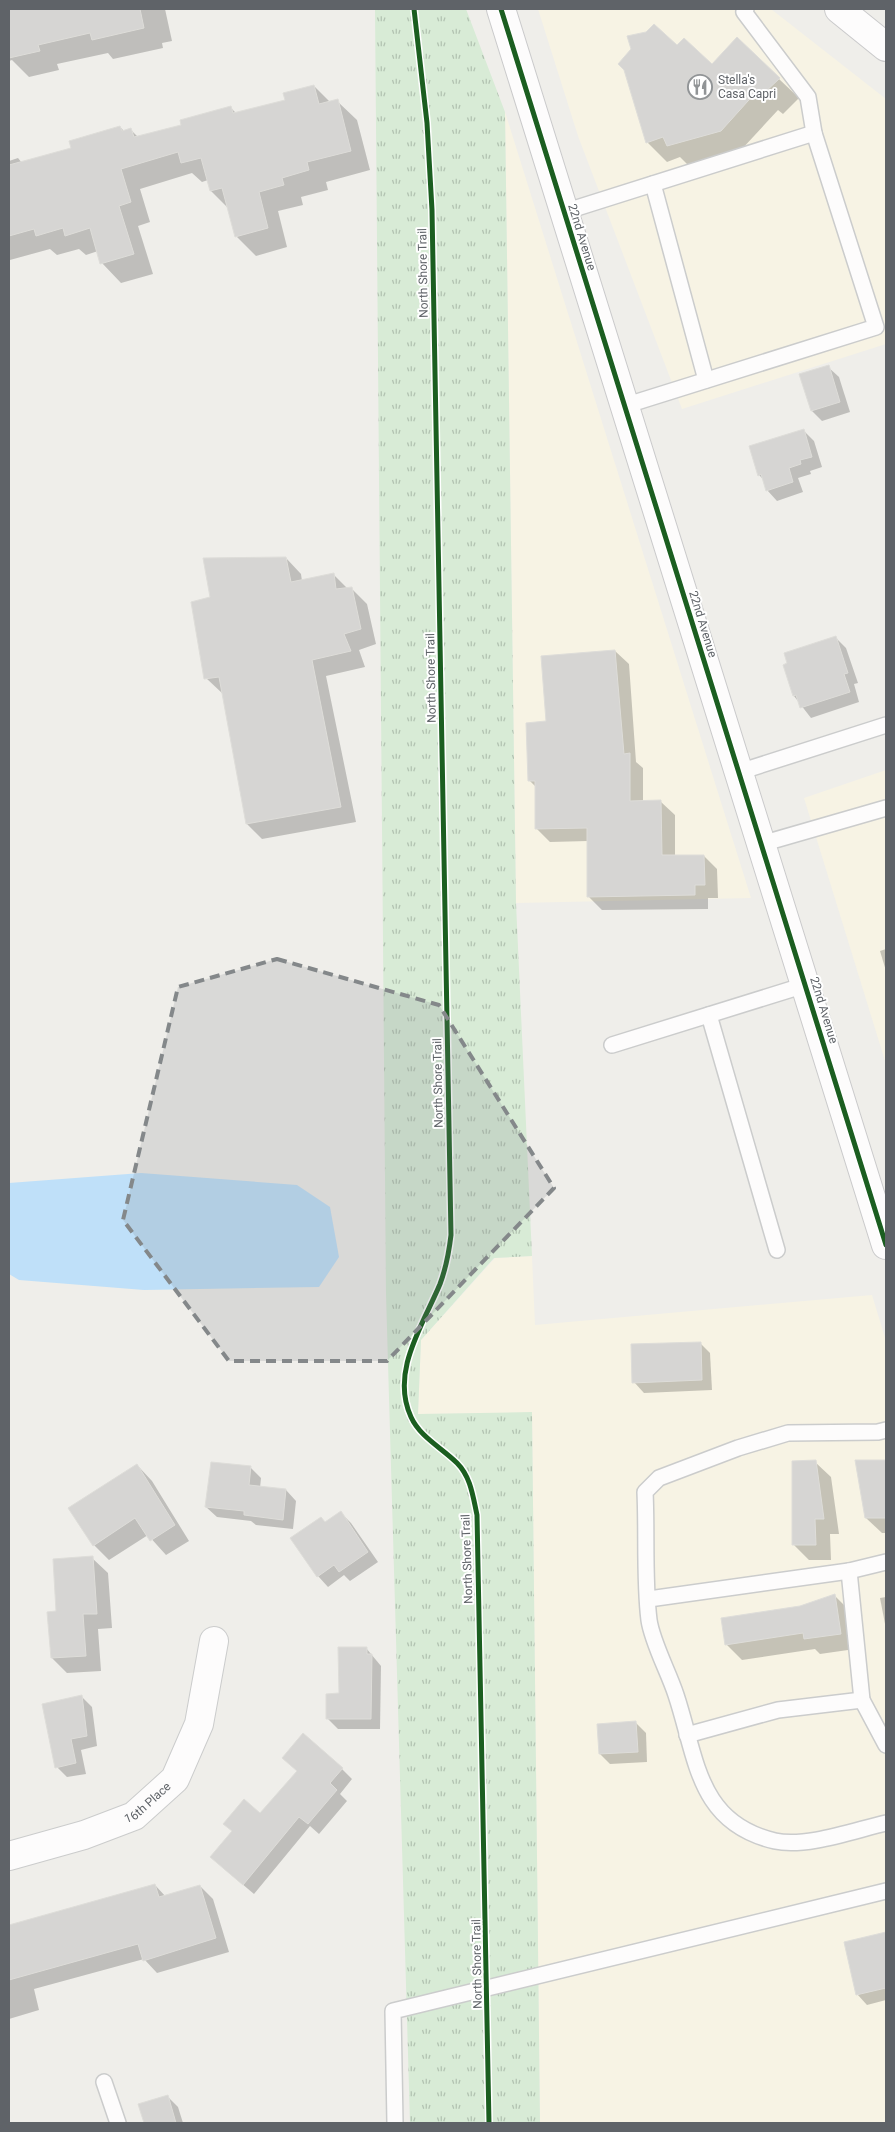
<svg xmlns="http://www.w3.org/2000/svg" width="895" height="2132" font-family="Roboto,sans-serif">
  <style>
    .commercial { fill: #f7f3e4 }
    .park { fill: url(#park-tufts) }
    .water { fill: #bfe0f9 }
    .shadow { fill: #0003 }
    .building { fill: #d6d5d3; stroke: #deddd9 }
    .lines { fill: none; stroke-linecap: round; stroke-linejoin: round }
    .lane-casing { stroke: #cbcccc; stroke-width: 18 }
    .street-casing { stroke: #cbcccc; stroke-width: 30 }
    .secondary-casing { stroke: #cacacb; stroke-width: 30 }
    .lane { stroke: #fdfcfc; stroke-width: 15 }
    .street { stroke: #fdfcfc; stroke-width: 28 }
    .secondary { stroke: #fdfcfc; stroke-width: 28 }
    .cycleway-casing { stroke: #fff; stroke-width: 8 }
    .cycleway { stroke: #1b5e20; stroke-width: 5 }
    .marked { fill: #84888a; fill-opacity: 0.2; stroke: #84888a; stroke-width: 4; stroke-dasharray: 10 6; stroke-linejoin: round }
    .labels { text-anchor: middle; stroke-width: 4; stroke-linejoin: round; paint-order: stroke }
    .poi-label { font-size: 12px; fill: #5f6368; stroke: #fff; text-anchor: start }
    .street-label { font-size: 12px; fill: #5f6368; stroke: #fff }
  </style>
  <defs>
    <pattern id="park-tufts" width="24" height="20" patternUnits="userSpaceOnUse" patternTransform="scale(1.25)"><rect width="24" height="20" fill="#d8ebd6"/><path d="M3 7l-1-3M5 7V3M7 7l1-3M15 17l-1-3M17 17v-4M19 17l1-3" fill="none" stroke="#b2c2b1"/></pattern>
  </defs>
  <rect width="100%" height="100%" fill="#efeeea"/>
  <g class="commercial">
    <path d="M538,9H771L886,99V344L682,409L578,136Z"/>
    <path d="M505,112L751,898L516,903Z"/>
    <path d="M886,770V1061H885L804,798Z"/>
    <path d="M532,1256L535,1325L872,1295L886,1341V2123H540L532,1413L418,1414L421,1340L495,1258Z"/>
  </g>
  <path class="park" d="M375,9H466L505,112L516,903L532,1256L494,1258L421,1340L418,1414L532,1412L540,2123H410L386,1294Z"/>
  <path class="water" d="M141,1173L297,1185L330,1207L339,1257L319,1287L144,1290L19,1280L9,1274V1183Z"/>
  <g class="shadow">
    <path d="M9,9H165L172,41L162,43L163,48L113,59L108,53L57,64L59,70L29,77L12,60L9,61Z"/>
    <path d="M712,66L779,79L799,98L783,114L778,110L741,150L688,165L680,157L667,162L647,142Z"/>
    <path d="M314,86L330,102L337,101L357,120L370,170L326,182L328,190L301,197L303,205L278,211L287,247L256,256L236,236L228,208L211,191L208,180L202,182L192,173L140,189L150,222L138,226L153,274L121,283L102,263L98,251L86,255L79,249L57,255L50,249L10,260L9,259V161L18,158L22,163L73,148L120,127L124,131L131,130L138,137L182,126L231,108L236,113L286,101Z"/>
    <path d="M828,367L839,377L850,412L822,421L812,411Z"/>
    <path d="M803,430L814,441L822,467L810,471L811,474L798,478L803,492L777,501L767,490L764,480L759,475Z"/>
    <path d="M286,558L301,574L302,581L333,574L348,589H352L367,604L376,644L359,650L365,667L326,676L356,822L262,839L247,824L223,694L206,678L211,598Z"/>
    <path d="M836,638L846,648L858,683L854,684L859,702L811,718L794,696Z"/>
    <path d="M615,651L629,664L636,762L643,768V802H661L675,815V856H704L717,869L718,898H708V909L602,910L589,897L588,841L550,842L536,828V787L529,780L548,722Z"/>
    <path d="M886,949V971L880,951Z"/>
    <path d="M700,1343L710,1353L712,1390L644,1393L634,1382Z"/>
    <path d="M857,1461H886V1533H882L866,1518Z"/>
    <path d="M815,1462L831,1477L839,1534H830L831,1560H809L794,1545Z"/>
    <path d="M137,1465L152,1481L189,1541L166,1555L148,1535L109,1560L94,1545Z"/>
    <path d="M251,1468L261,1478L260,1488L286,1490L296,1501L293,1529L256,1525L251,1521L217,1517L206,1507Z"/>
    <path d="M341,1513L351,1523L378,1562L350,1581L344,1575L328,1587L318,1576L326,1523Z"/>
    <path d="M92,1558L108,1573L112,1628L98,1629L101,1671L67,1673L52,1658L58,1612Z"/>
    <path d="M835,1596L850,1611L855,1649L820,1654L815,1649L742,1660L726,1644L800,1607Z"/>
    <path d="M886,1597V1629L880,1598Z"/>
    <path d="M366,1648L381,1666L380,1729H338L328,1719Z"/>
    <path d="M81,1696L92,1707L97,1746L81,1750L86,1774L67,1777L57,1767Z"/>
    <path d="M635,1722L646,1733L647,1762L610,1764L600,1754Z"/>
    <path d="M342,1769L352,1779L340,1794L347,1801L319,1834L310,1826L254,1894L222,1867L233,1832Z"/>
    <path d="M155,1885L166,1897L200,1886L213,1899L229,1952L157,1973L144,1959L34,1989L39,2010L9,2019V1928Z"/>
    <path d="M885,1934L886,2000L867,2005L857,1994Z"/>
    <path d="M167,2096L178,2107L183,2123H145L140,2105Z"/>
  </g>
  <g class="building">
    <path d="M9,9H140L144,28L92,40L90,33L38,45L40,51L9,58Z"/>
    <path d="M654,24L677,45L684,38L712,64L737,37L780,78L762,95L757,91L721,131L667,146L663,137L646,143L624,70L618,64L631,49L627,36L646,32Z"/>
    <path d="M314,85L319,104L338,99L351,151L307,162L309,170L282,178L284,185L259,192L268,228L235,237L222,188L210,191L201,158L181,163L178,152L121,169L131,202L119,206L134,254L100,264L90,228L65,236L63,228L36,236L34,229L9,236V165L71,148L69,141L120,126L122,131L131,128L134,137L181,125L180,120L231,106L233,113L285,100L283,93Z"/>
    <path d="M829,365L840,402L811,411L799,374Z"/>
    <path d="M804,429L812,457L800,460L801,464L789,468L793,482L766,491L761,474L758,476L749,446Z"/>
    <path d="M286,557L291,582L334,573L336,589L352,587L361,629L344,634L351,651L312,660L341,807L246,824L219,677L204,679L191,602L210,597L203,558Z"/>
    <path d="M836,636L848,673L844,674L850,692L800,708L796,695L793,696L783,665L787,663L784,653Z"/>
    <path d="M615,650L624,754L630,753V801L661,800L662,855H704L705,885H695V895L587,897V828L535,829V781H528L526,723L546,721L541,656Z"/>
    <path d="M701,1342L702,1380L632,1383L631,1344Z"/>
    <path d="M816,1460L824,1519H815L816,1545H792V1461Z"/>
    <path d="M855,1460H886V1518H865Z"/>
    <path d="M211,1462L251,1466L249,1485L286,1489L283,1520L244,1515V1511L205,1507Z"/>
    <path d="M137,1464L175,1525L150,1541L135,1518L93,1546L68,1508Z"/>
    <path d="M341,1511L368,1552L339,1572L334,1565L317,1577L290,1538L321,1517L325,1522Z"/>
    <path d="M93,1556L97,1614H83L86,1656L51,1658L47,1612L56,1611L53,1559Z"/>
    <path d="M835,1594L841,1634L804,1639L803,1633L725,1645L721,1618L800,1606Z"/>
    <path d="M338,1647H367V1654H372L371,1719H326V1694L339,1693Z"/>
    <path d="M82,1695L87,1736L71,1739L76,1763L55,1768L42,1704Z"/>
    <path d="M636,1721L638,1752L599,1754L597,1724Z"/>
    <path d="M303,1733L343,1768L330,1783L337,1790L308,1824L299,1817L243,1885L210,1857L232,1831L223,1824L244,1799L260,1813L297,1771L282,1758Z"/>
    <path d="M155,1884L159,1897L200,1885L216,1938L143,1961L138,1944L9,1980V1925Z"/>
    <path d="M886,1932V1988L856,1995L844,1942Z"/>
    <path d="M168,2095L176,2123H144L138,2104Z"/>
  </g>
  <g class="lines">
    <defs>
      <g id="lane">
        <path d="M653,184L706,380"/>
        <path d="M564,212L814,133"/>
        <path d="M624,406L876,327L814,133L808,97L744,12L746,9"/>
        <path d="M739,772L886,725"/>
        <path d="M761,844L886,808"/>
        <path d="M709,1015L777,1250"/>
        <path d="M612,1045L805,985"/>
        <path d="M886,1430L878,1432L788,1433L738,1448L659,1478L645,1492C647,1532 644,1581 649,1620C652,1642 669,1673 676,1695C697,1758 697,1823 775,1841C806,1848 855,1830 886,1823"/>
        <path d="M849,1571L862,1700L886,1745"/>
        <path d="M649,1599L849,1571L886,1562"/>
        <path d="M687,1735L778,1710L862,1700"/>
        <path d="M104,2082L118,2123"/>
        <path d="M395,2123L393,2011L886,1891"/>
      </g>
      <g id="street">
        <path id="s1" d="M9,1856L84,1835L134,1816L175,1779L199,1724L214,1641"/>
      </g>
      <g id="secondary">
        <path d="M501,9L886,1245"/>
        <path d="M839,9L886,47"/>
      </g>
    </defs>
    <use href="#lane" class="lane-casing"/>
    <use href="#street" class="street-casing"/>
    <use href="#secondary" class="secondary-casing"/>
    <use href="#lane" class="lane"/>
    <use href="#street" class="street"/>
    <use href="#secondary" class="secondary"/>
    <defs>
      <g id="cycleway">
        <path d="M414,9L427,123L432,210L451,1235C449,1252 446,1268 440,1284C423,1325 390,1372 411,1417C420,1437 442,1448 457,1463C471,1477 473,1497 477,1515L489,2123"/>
        <path d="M501,9L886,1245"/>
      </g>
    </defs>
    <use href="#cycleway" class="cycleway-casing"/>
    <use href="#cycleway" class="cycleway"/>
  </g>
  <path class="marked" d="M277,959L439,1005L554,1188L387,1361H229L123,1220L178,987Z"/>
  <defs>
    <symbol id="restaurant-ring" viewBox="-11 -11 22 22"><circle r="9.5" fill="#fff" stroke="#919496" stroke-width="1.5"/><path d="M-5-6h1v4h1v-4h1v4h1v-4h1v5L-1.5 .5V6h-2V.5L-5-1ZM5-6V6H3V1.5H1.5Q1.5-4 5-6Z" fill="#919496"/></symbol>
  </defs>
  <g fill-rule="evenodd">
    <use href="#restaurant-ring" x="686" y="73" width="28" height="28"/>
  </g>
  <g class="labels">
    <g class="poi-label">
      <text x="718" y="84">Stella's<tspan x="718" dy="14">Casa Capri</tspan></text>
    </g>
    <g class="street-label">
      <text transform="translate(582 237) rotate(73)" y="4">22nd Avenue</text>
      <text transform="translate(423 273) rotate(-91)" y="4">North Shore Trail</text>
      <text transform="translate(703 624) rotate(73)" y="4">22nd Avenue</text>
      <text transform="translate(431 678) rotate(-91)" y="4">North Shore Trail</text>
      <text transform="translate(824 1010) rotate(73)" y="4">22nd Avenue</text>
      <text transform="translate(438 1083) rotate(-91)" y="4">North Shore Trail</text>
      <text transform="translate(467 1559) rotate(-92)" y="4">North Shore Trail</text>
      <text dy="4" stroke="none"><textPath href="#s1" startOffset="150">16th Place</textPath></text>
      <text transform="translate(477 1964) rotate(-91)" y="4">North Shore Trail</text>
    </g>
  </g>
  <rect width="895" height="2132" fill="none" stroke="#5f6368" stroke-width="20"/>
</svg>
